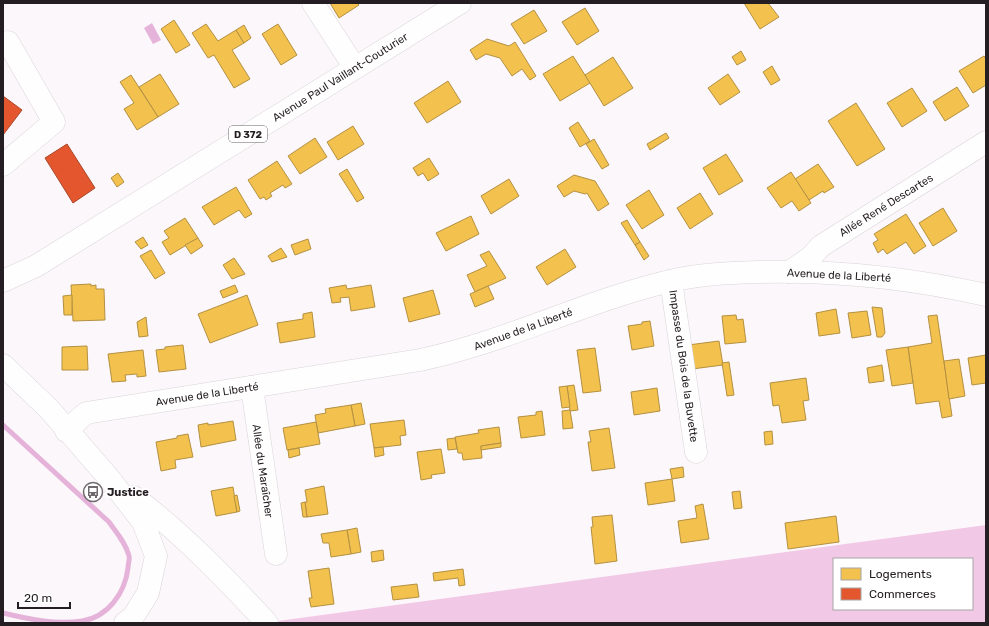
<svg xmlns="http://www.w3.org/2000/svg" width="989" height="626" font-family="Rubik,sans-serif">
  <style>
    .forest { fill: #f2c8e7; fill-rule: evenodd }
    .water { fill: #e5b2d9 }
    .homes { fill: #f2c14e; stroke: #b49041 }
    .shops { fill: #e4572e; stroke: #aa462a }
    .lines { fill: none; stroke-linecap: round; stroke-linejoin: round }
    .stream { stroke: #e5b2d9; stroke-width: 5 }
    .building { fill: #e3e2df; stroke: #c9c8c7 }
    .minor-casing { stroke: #d9d4d8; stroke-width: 23 }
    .major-casing { stroke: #d9d4d8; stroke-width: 23 }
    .minor { stroke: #fffefe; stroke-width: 22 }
    .major { stroke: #fffefe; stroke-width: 22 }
    .labels { text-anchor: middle; stroke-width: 4; stroke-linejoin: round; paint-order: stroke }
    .shield { fill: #fff; stroke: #666264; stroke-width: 1 }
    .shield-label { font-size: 10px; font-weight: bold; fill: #241e22 }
    .street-label { font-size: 11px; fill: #241e22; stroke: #fff }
    .poi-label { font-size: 11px; font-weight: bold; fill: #241e22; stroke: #fff; text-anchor: start }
  </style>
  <rect width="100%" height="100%" fill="#fcf7fa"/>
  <path class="forest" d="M986,525V623H280L278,621ZM834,559H972V609H834Z"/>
  <path class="water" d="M152,23L161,40L153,44L144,28Z"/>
  <g class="homes">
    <path d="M330,3H357L359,5L339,18Z"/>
    <path d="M744,3H768L779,17L760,29Z"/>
    <path d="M585,8L599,31L577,45L562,22Z"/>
    <path d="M534,10L547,31L524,44L511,24Z"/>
    <path d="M174,20L190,45L176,53L161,29Z"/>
    <path d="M206,24L218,41L236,30L244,43L232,50L250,79L234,88L214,55L208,58L192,33Z"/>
    <path d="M278,24L297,55L281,65L262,34Z"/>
    <path d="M244,25L251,38L244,43L236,30Z"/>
    <path d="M487,39L509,46L515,42L536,76L530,80L522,69L512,76L500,58L486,54L476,60L470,50Z"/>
    <path d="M741,51L746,60L737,65L732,57Z"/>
    <path d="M573,56L590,83L560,101L543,74Z"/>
    <path d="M984,56L986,59V85L973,93L959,71Z"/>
    <path d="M613,57L633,88L604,106L585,75Z"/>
    <path d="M772,66L780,80L771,85L763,72Z"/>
    <path d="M160,74L179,104L158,117L139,87Z"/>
    <path d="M728,74L740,92L720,105L708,88Z"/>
    <path d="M131,75L158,117L137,130L124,109L134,103L120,82Z"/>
    <path d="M448,81L461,102L427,123L414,103Z"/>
    <path d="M957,87L969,106L945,121L933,102Z"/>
    <path d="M912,88L927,111L902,127L887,103Z"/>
    <path d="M856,103L885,149L857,166L828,121Z"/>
    <path d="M578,122L590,141L580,147L569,128Z"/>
    <path d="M353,126L364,144L338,160L327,142Z"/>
    <path d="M666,133L669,138L650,150L647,144Z"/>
    <path d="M315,138L327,157L300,174L288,156Z"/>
    <path d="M594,139L609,165L602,169L586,144Z"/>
    <path d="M726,154L743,181L719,195L703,168Z"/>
    <path d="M429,158L439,174L428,181L423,173L418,176L413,168Z"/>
    <path d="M277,161L292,184L285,188L283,185L270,193L272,196L266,200L264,197L260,199L248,180Z"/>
    <path d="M818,164L834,187L824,193L823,191L809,200L795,179Z"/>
    <path d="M347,169L364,198L357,202L339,174Z"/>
    <path d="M791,172L811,203L799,211L792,201L781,208L767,188Z"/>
    <path d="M118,173L124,182L117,187L111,178Z"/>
    <path d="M574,175L595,181L609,204L598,211L587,193L585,194L574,191L564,197L557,186Z"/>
    <path d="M509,179L519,196L491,214L481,196Z"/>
    <path d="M236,187L252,214L245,218L239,210L214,225L202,207Z"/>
    <path d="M649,190L664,215L642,229L626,205Z"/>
    <path d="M700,193L713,214L690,229L677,208Z"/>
    <path d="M943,208L957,231L933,246L919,223Z"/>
    <path d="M906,214L926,246L914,254L906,242L887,254L883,249L878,253L873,243L878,240L874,234Z"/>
    <path d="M471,216L479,234L446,251L436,233Z"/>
    <path d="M185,218L198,238L170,255L162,242L169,238L164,231Z"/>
    <path d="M627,220L640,242L635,245L621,223Z"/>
    <path d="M143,237L148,245L141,249L135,242Z"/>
    <path d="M198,238L203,246L191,254L185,245Z"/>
    <path d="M308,239L311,249L295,255L291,245Z"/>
    <path d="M640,242L649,256L644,260L635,245Z"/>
    <path d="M281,248L287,257L272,262L268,256Z"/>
    <path d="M565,249L576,267L547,285L536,267Z"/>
    <path d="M151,250L165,273L155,279L140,256Z"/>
    <path d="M489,251L506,278L475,292L467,275L487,266L480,255Z"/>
    <path d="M234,258L245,274L232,279L223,265Z"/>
    <path d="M91,284V286L96,285V289H104L105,320L73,321L71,285Z"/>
    <path d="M235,285L238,292L223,298L220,291Z"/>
    <path d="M346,285L347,289L371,285L375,307L351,311L349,297L340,298L341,302L332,303L329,288Z"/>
    <path d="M488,286L494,299L475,307L470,294Z"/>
    <path d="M433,290L440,314L409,322L403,298Z"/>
    <path d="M72,295V315H64L63,296Z"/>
    <path d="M247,295L258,325L210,343L198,314Z"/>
    <path d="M872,307L882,308L885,333L882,337H877Z"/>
    <path d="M836,309L840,333L819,336L816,313Z"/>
    <path d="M867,311L871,335L852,338L848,313Z"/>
    <path d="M312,312L315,337L280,343L277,323L303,319V314Z"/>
    <path d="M736,315L737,320L743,319L746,342L725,344L722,316Z"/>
    <path d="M937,315L952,416L942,418L939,401L916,404L908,347L932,343L928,316Z"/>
    <path d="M146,317L148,336L139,337L137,322Z"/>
    <path d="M650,321L654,346L632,350L628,326L642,324V322Z"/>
    <path d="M719,341L723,365L692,369L688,345Z"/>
    <path d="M183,345L186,369L159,372L156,350L165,349V347Z"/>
    <path d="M87,346L88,370H62V347Z"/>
    <path d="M908,347L913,383L892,386L886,350Z"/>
    <path d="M595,348L601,391L583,393L577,350Z"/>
    <path d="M143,350L146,376L137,377V374L125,375L126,381L112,382L108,354Z"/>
    <path d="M986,355V383L972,385L968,358Z"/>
    <path d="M959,359L965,396L949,399L944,361Z"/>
    <path d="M729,362L734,395L727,396L722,363Z"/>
    <path d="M882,365L884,381L869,383L867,368Z"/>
    <path d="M806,378L809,400L803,401L806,420L782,423L779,405L773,406L770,383Z"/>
    <path d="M574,385L578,410L570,411L567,386Z"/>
    <path d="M567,386L570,407L562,408L559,387Z"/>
    <path d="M657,388L660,411L634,415L631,392Z"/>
    <path d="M361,403L365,424L355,426L351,405Z"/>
    <path d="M351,405L355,426L318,433L315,415L326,413L325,409Z"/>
    <path d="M570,410L573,428L563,429L562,411Z"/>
    <path d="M542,411L545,435L521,438L518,417L536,415V412Z"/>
    <path d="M404,420L406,435L400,436L401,445L374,448L370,424Z"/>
    <path d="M233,421L236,440L201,447L198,425L208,423V425Z"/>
    <path d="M316,422L320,444L287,450L283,428Z"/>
    <path d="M499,427L501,443L481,446L482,458L463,460L462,453H458L455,437L479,433L478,430Z"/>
    <path d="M609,428L615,468L592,471L588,442H591L589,431Z"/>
    <path d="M772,431L773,444L765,445L764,432Z"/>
    <path d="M188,434L193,457L175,460L176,468L161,471L156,442L177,438V436Z"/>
    <path d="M455,438L457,449L448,450L447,439Z"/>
    <path d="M501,443V447L481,450V446Z"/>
    <path d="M383,447L384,455L375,457L374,448Z"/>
    <path d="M299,448L300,455L289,458L288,450Z"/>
    <path d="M441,449L445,473L431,475L432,478L421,480L417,452Z"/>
    <path d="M683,467L684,477L672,479L670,469Z"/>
    <path d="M672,479L675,501L648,505L645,483Z"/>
    <path d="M324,486L328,514L307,517L305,502H307L305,490Z"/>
    <path d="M233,487L237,512L216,516L211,491Z"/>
    <path d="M740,491L742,508L734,509L732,492Z"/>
    <path d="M237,495L240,511L237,512L234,496Z"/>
    <path d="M305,502L307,517H303L301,503Z"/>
    <path d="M703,504L709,539L681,543L678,521L697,518L695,506Z"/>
    <path d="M612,515L617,561L595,564L591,527H593L592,517Z"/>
    <path d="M836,516L839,542L788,549L785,523Z"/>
    <path d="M357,528L361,552L351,554L347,530Z"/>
    <path d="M347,530L351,554L331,557L329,543H323L321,534Z"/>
    <path d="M383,550L384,560L372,562L371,552Z"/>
    <path d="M329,568L334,604L311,607L309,598H312L308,571Z"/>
    <path d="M463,569L465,585L459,586L458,578L434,581L433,573Z"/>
    <path d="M417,584L419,597L393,600L391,587Z"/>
  </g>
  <g class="shops">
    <path d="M3,96L22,110L3,135Z"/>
    <path d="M67,144L95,188L73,203L45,158Z"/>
  </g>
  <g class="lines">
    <path class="stream" d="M3,425L109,522C116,532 126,543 129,556C130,559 128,564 128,568C125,593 108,617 82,621C55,625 28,619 3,613"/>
  </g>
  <path class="building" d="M93,487L101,494L98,497L90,490Z"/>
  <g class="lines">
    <defs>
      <g id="minor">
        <path d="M313,3L355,68"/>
        <path d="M3,165L54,122L8,42"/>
        <path d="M789,272L810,258L821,246L986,142"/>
        <path d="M671,281L696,452"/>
        <path d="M3,365L49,409L108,477L143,522L156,556L148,593L133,617L125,623"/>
        <path d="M252,387L276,554"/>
        <path d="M66,431L86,413L420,360C506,342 585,301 670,281C699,274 729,273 758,272C835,270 911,278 986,295"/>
        <path d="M134,497C181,532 227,580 267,623"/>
      </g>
      <path id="major" d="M3,281L36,266L460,3"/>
    </defs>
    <use href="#minor" class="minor-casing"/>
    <use href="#major" class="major-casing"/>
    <use href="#minor" class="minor"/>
    <use href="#major" class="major"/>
  </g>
  <defs>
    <symbol id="bus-ring" viewBox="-11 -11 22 22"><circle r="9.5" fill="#fff" stroke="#706a6e" stroke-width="1.5"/><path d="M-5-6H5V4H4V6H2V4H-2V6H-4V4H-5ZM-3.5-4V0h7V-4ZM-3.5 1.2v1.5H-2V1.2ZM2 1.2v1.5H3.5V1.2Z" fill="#706a6e"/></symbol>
  </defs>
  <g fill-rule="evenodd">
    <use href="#bus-ring" x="82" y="481" width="22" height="22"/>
  </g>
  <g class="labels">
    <rect class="shield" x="229" y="126" width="38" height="16" rx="3"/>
    <g class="shield-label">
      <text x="248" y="138">D 372</text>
    </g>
    <g class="street-label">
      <text transform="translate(340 77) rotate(-32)" y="4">Avenue Paul Vaillant-Couturier</text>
      <text transform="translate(886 205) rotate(-32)" y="4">Allée René Descartes</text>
      <text transform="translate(839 275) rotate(3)" y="4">Avenue de la Liberté</text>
      <text transform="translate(523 329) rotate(-20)" y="4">Avenue de la Liberté</text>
      <text transform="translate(684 366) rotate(82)" y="4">Impasse du Bois de la Buvette</text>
      <text transform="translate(207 394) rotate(-9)" y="4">Avenue de la Liberté</text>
      <text transform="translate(263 471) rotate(82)" y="4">Allée du Maraîcher</text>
    </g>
    <g class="poi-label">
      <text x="107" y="496">Justice</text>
    </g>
  </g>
  <rect width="989" height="626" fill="none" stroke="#241e22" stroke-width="8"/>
  <rect x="833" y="558" width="140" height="52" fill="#ffffff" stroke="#a7a5a7"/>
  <rect x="841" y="568" width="20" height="12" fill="#f2c14e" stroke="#a7a5a7"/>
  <text x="869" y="578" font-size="12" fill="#241e22">Logements</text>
  <rect x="841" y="588" width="20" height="12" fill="#e4572e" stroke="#a7a5a7"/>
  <text x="869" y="598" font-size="12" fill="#241e22">Commerces</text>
  <path d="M18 602v6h52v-6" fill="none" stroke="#241e22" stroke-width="2"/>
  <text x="24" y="602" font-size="12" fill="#241e22" stroke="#ffffff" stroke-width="3" paint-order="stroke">20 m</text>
</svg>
